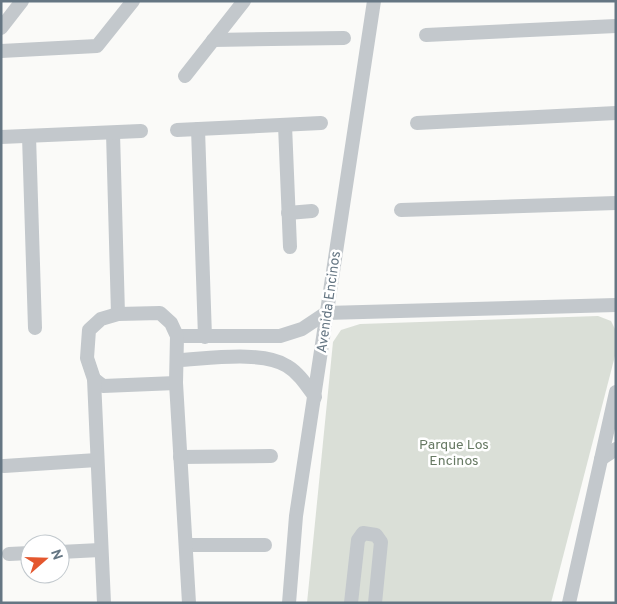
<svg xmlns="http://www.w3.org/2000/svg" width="617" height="604" font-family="Overpass,sans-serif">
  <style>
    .green { fill: #dadfd7 }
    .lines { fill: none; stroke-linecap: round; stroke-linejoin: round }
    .minor { stroke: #c3c8cc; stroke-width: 14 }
    .labels { text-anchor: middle; stroke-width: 5; stroke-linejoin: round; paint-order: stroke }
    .street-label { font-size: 14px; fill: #657683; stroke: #fff }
    .park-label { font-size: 14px; fill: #687a64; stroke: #fff }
  </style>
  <rect width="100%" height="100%" fill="#fafaf8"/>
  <path class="green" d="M598,316L611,321L616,331V352L551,603H307L333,342L341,330L360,324Z"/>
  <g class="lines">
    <g class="minor">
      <path d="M1,28L22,1"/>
      <path d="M426,35L616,26"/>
      <path d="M213,40L344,38"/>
      <path d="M1,51L97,46L133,1"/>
      <path d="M185,76L244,1"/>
      <path d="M417,123L616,113"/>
      <path d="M285,125L290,247"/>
      <path d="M198,129L205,337"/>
      <path d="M177,130L321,123"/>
      <path d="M113,133L118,314"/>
      <path d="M29,136L35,328"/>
      <path d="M1,137L141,131"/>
      <path d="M401,210L616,203"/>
      <path d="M288,213L312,211"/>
      <path d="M177,336H280L302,329L326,313L616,305"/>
      <path d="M177,360C205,359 263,350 287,366C299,373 307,386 315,397"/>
      <path d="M94,379L103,386L176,383"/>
      <path d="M180,457L271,456"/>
      <path d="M601,459L616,449"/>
      <path d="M4,466L97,460"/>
      <path d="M186,545H265"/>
      <path d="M60,552L100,550"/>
      <path d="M9,554L30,553"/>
      <path d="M104,603L94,379L87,358L89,330L101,319L118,314L160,313L171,323L177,336L176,383L189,603"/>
      <path d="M289,603L296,516L374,1"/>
      <path d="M351,603L358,540L363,533L376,535L381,542L375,603"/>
      <path d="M569,603L616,392"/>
    </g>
  </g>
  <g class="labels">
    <g class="street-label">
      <text transform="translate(328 302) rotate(-82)" y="5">Avenida Encinos</text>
    </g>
    <g class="park-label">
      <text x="454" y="449">Parque Los<tspan x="454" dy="16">Encinos</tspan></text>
    </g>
  </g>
  <rect width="617" height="604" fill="none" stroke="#657683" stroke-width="5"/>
  <g transform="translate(45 559) rotate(70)"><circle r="24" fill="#ffffff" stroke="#c1c8cd"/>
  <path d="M0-4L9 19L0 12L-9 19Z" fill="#e4572e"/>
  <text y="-8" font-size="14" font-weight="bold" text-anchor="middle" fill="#657683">N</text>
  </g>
</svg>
